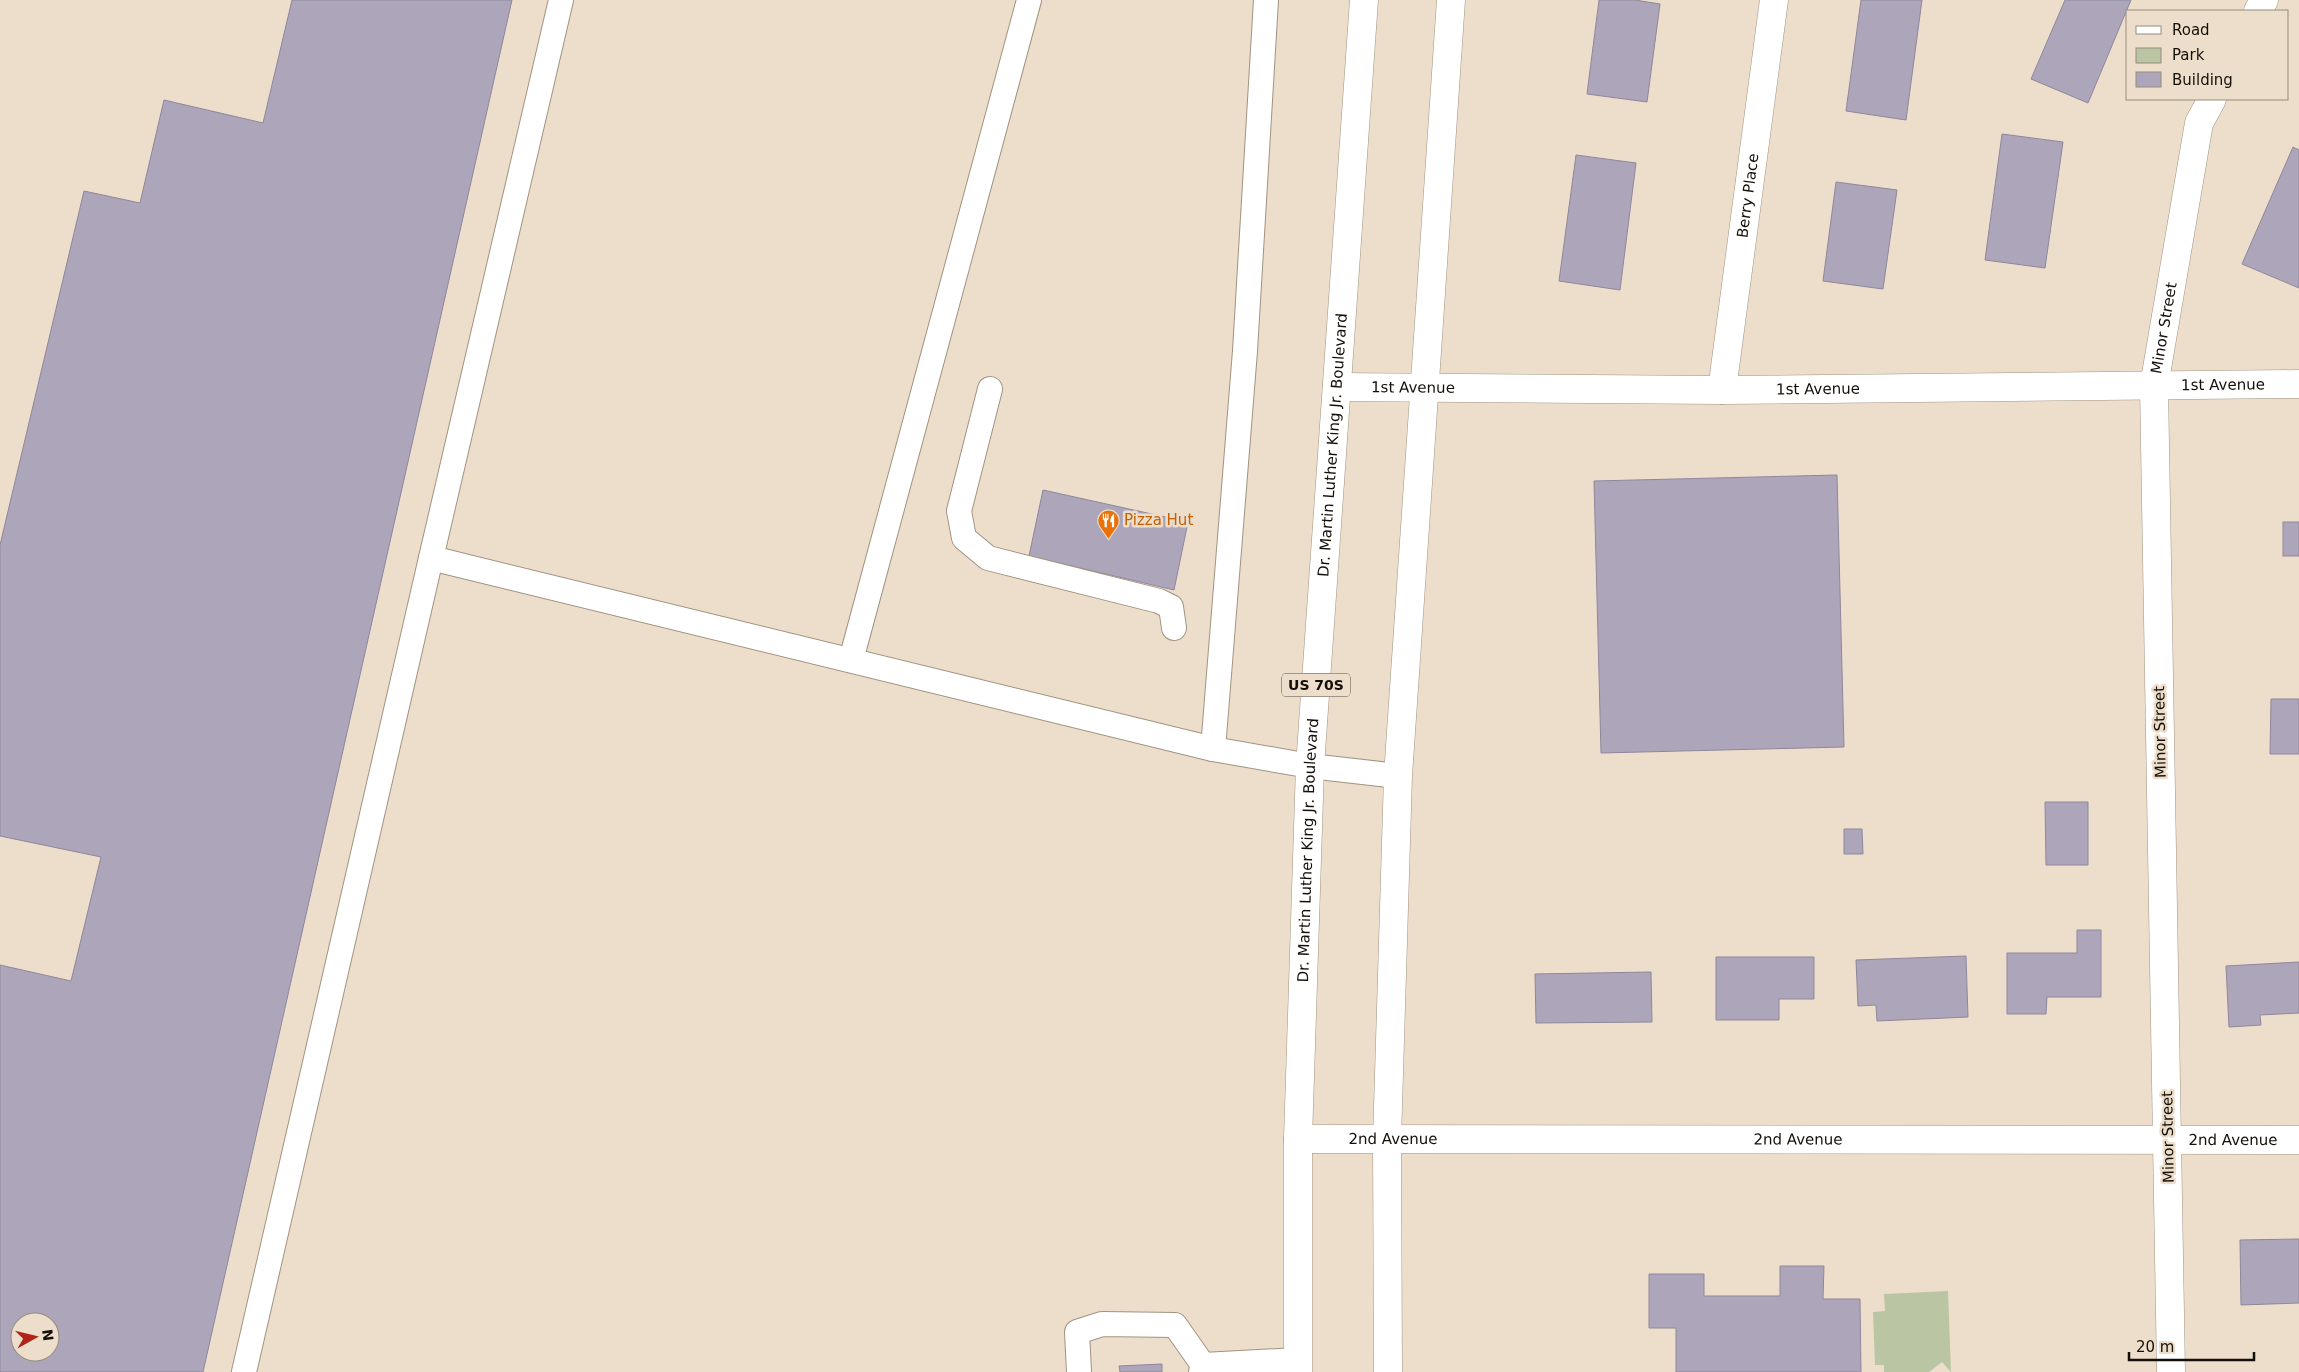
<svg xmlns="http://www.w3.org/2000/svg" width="2299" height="1372" font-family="'DejaVu Sans',sans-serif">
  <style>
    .green { fill: #bac6a3 }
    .building { fill: #ada6bb; stroke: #8e879b; fill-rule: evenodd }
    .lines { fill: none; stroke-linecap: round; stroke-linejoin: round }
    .lane-casing { stroke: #a19381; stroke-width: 26 }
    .street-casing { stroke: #a19381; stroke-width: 29 }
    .primary-casing { stroke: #a19381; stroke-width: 29 }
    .lane { stroke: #fff; stroke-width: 24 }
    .street { stroke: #fff; stroke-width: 28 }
    .primary { stroke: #fff; stroke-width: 28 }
    .labels { text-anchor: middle; stroke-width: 5; stroke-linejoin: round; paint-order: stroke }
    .shield { fill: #eddecb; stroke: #554d42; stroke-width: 1 }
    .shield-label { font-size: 14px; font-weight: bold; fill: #140f08 }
    .street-label { font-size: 15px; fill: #140f08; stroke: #eddecb }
    .food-label { font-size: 15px; fill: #c56008; stroke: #eddecb; text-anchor: start }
  </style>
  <rect width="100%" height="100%" fill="#eddecb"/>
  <path class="green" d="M1948,1291L1951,1372L1942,1362L1929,1372H1884V1365H1875L1873,1312L1885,1311L1884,1294Z"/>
  <g class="building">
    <path d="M292,0H512L203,1372H0V965L71,981L101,857L0,836V545L84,191L140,203L164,100L263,123ZM20,1322H50V1352H20Z"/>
    <path d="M1599,0H1635L1660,4L1647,102L1587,94Z"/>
    <path d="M1861,0H1922L1906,120L1846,111Z"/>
    <path d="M2065,0H2131L2088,103L2031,79Z"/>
    <path d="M2002,134L2063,142L2045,268L1985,260Z"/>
    <path d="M2293,147L2299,150V288L2242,264Z"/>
    <path d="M1576,155L1636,163L1620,290L1559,281Z"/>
    <path d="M1836,182L1897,190L1883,289L1823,281Z"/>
    <path d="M1837,475L1844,747L1601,753L1594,481Z"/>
    <path d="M1043,490L1188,522L1174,590L1029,556Z"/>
    <rect x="2283" y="522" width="16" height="34"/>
    <path d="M2271,699H2299V754H2270Z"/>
    <path d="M2045,802H2088V865H2046Z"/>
    <path d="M1844,829H1862L1863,854H1844Z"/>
    <path d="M2077,930H2101V997H2047L2046,1014H2007V953H2077Z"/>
    <path d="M1966,956L1968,1017L1877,1021L1876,1005L1858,1006L1856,960Z"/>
    <path d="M1716,957H1814V999H1779V1020H1716Z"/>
    <path d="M2299,962V1013L2260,1015L2261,1025L2229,1027L2226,966Z"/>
    <path d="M1651,972L1652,1022L1536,1023L1535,974Z"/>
    <path d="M2299,1239V1303L2241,1305L2240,1240Z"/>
    <path d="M1780,1266H1824L1823,1299H1860L1861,1372H1676V1328H1649V1274H1704V1296H1780Z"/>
    <path d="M1162,1364V1372H1120L1119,1366Z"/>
  </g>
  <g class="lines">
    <defs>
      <g id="lane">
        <path d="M990,389L959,511L964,538L988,558L1159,601L1171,607L1174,628"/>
        <path d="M431,558L561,0"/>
        <path d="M851,660L1029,0"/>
        <path d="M1213,749L1245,351L1266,0"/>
        <path d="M244,1372L431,558L1213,749L1310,766L1398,776"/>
        <path d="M1079,1372L1077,1332L1102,1324L1175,1325L1203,1365"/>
        <path d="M1201,1372L1203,1365L1298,1360"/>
      </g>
      <g id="street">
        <path d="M2258,11L2264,0"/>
        <path id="s1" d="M1337,387L1722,390L2299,384"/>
        <path id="s2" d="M1722,390L1774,0"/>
        <path id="s3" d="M1298,1139L2299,1140"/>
        <path id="s4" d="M2171,1372L2154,386L2199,123L2212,99"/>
      </g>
      <g id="primary">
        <path id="s5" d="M1298,1372V1139L1310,766L1364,0"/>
        <path d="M1388,1372L1387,1140L1398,776L1451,0"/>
      </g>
    </defs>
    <use href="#lane" class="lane-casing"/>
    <use href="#street" class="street-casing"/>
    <use href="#primary" class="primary-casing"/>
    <use href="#lane" class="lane"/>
    <use href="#street" class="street"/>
    <use href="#primary" class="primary"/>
  </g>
  <defs>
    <symbol id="restaurant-pin" viewBox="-11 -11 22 30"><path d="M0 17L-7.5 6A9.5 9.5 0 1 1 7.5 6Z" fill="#e8710a" stroke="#eddecb"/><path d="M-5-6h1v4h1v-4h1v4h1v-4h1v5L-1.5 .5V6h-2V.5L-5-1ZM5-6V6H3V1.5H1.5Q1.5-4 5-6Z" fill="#fff"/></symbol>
  </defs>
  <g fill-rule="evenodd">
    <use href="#restaurant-pin" x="1096" y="508" width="25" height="34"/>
  </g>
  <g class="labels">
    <rect class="shield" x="1282" y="673.5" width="68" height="23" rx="4"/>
    <g class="shield-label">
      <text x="1316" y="690">US 70S</text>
    </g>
    <g class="street-label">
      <text dy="5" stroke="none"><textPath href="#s2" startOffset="196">Berry Place</textPath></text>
      <text dy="5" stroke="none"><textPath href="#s4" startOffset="1045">Minor Street</textPath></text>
      <text dy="5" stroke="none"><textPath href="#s1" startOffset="886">1st Avenue</textPath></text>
      <text dy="5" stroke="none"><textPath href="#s1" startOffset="76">1st Avenue</textPath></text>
      <text dy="5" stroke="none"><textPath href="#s1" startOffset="481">1st Avenue</textPath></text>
      <text dy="5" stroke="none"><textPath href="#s5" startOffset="928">Dr. Martin Luther King Jr. Boulevard</textPath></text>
      <text transform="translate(2160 732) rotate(-91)" y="5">Minor Street</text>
      <text dy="5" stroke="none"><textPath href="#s5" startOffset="522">Dr. Martin Luther King Jr. Boulevard</textPath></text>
      <text transform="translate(2168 1137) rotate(-91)" y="5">Minor Street</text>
      <text dy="5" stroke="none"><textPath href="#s3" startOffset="95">2nd Avenue</textPath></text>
      <text dy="5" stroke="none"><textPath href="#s3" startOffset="935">2nd Avenue</textPath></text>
      <text dy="5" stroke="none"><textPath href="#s3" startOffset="500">2nd Avenue</textPath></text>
    </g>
    <g class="food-label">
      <text x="1124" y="525">Pizza Hut</text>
    </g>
  </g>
  <rect x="2126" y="10" width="162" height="90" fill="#eddecb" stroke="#968b7d"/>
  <rect x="2136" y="26" width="25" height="8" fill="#ffffff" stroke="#968b7d"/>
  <text x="2172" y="35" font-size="15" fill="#140f08">Road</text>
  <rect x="2136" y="48" width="25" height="15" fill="#bac6a3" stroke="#968b7d"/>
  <text x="2172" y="60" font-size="15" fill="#140f08">Park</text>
  <rect x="2136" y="72" width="25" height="15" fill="#ada6bb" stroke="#968b7d"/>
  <text x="2172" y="85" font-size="15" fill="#140f08">Building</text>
  <g transform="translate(35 1337) rotate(82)"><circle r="24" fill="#eddecb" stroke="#968b7d"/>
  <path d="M0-4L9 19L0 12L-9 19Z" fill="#b1221a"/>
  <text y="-8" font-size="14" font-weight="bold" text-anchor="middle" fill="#140f08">N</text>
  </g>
  <path d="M2129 1352v8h125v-8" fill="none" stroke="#140f08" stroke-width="2.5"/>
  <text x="2136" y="1352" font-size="15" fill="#140f08" stroke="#eddecb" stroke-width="4" paint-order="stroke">20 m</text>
</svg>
